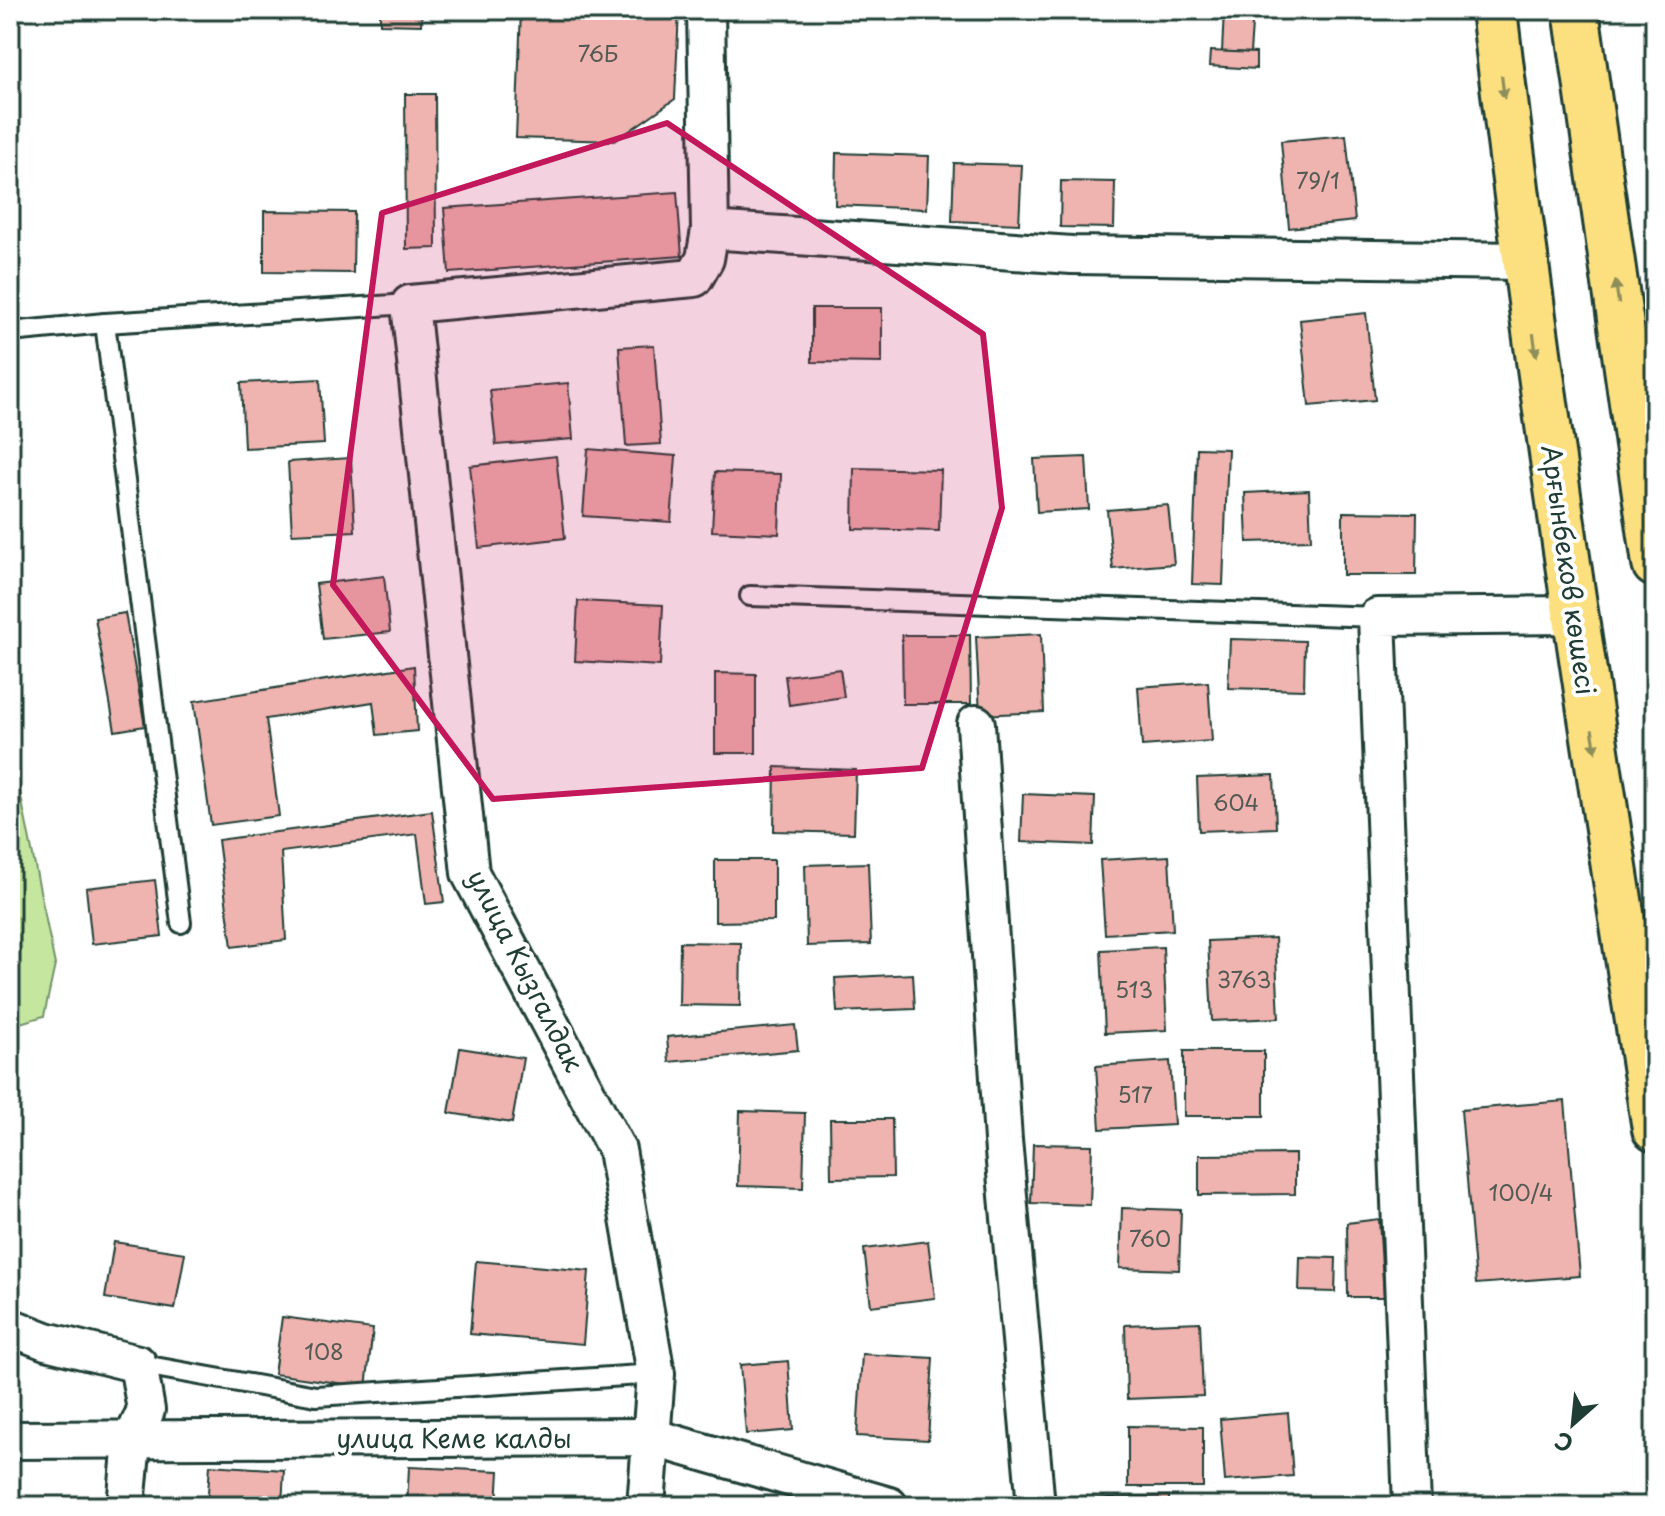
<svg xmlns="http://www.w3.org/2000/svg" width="1665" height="1516" font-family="'Playpen Sans',sans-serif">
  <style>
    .green { fill: #c4e69f; stroke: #72926a; stroke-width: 2 }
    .building { fill: #efb3b0; stroke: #1f3d34; stroke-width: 2 }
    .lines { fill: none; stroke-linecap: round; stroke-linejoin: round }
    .service-casing { stroke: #1f3d34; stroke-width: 24 }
    .minor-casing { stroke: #1f3d34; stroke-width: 42 }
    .primary-casing { stroke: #1f3d34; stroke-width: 50 }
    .service { stroke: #fff; stroke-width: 18 }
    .minor { stroke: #fff; stroke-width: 36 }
    .primary { stroke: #fce080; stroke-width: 44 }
    .oneway { fill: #8e8e5a }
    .marked { fill: #c2185b; fill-opacity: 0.2; stroke: #c2185b; stroke-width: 6; stroke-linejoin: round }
    .labels { text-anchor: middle; stroke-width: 8; stroke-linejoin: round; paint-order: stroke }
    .number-label { font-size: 22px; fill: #535a53 }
    .street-label { font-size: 26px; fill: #1f3d34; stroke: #fff }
  </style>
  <rect width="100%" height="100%" fill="#fff"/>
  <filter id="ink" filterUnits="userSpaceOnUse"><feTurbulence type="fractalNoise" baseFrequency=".0125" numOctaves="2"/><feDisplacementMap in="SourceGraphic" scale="16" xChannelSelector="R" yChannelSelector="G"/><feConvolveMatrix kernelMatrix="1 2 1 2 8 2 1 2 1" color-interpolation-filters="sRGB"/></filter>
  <g filter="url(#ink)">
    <path class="green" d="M10,742L55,965L44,1016L10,1026Z"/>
    <g class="building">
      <path d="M380,10H422L421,25L380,24Z"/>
      <path d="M521,10H679L675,99L615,141L516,138Z"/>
      <path d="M1224,10H1253L1250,53L1222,52Z"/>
      <path d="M1210,51L1256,53V69L1209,66Z"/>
      <path d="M405,94H435L436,248L406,249Z"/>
      <path d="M1346,135L1355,221L1289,228L1281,141Z"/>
      <path d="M836,153L929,156L927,209L835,205Z"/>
      <path d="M954,163L1022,165L1019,224L952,221Z"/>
      <path d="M1061,181L1115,182L1114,228L1060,227Z"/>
      <path d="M677,192L682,256L449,273L444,208Z"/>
      <path d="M264,211L354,212L353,273L264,272Z"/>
      <path d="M812,308H882V363L812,362Z"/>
      <path d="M1366,313L1375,400L1309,406L1300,320Z"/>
      <path d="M654,345L661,444L626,446L619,347Z"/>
      <path d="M320,379L324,444L244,448L241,383Z"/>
      <path d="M568,383L573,439L496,445L490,390Z"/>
      <path d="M1197,448L1228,449L1223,585L1192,584Z"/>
      <path d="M588,449L676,456L671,522L583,516Z"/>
      <path d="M556,456L565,538L479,548L470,466Z"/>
      <path d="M1086,457L1089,509L1037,512L1034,459Z"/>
      <path d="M351,458L355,531L292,534L288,462Z"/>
      <path d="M854,468L941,470L939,531L853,529Z"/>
      <path d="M715,472L781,474L779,534L712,531Z"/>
      <path d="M1309,490L1311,540L1247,542L1245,493Z"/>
      <path d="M1168,505L1174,564L1113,569L1107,510Z"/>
      <path d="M1343,512L1417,513L1416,575H1343Z"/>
      <path d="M384,576L390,632L323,639L316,584Z"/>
      <path d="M578,601L663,605L660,666L575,661Z"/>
      <path d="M125,613L145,726L115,731L95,618Z"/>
      <path d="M1041,634L1044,712L980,715L976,637Z"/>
      <path d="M902,635H970L971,704H903Z"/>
      <path d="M1230,639L1305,641L1304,690L1228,688Z"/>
      <path d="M414,666L417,731L377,735L373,702L266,719L279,816L211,825L194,701Z"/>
      <path d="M840,669L844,697L789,705L785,676Z"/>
      <path d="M715,673L756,674V753H715Z"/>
      <path d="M1208,682L1212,741L1142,746L1138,687Z"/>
      <path d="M775,767L856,770L854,833L774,831Z"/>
      <path d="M1274,775L1276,828L1199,831L1197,778Z"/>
      <path d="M1023,794L1095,797L1093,845L1021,842Z"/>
      <path d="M432,811L444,902L426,904L417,834L281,852L286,940L232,947L218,840Z"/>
      <path d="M1169,856L1173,930L1105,934L1100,860Z"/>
      <path d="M715,860H774V921L715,922Z"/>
      <path d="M868,863L871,944L807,946L805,865Z"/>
      <path d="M155,880L162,936L92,944L86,888Z"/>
      <path d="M1275,938L1279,1018L1212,1021L1208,941Z"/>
      <path d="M680,942L741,943L740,1006L679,1005Z"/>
      <path d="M1163,947L1167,1030L1105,1033L1101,950Z"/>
      <path d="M913,974L915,1009L837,1012L835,978Z"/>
      <path d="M795,1025L798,1050L669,1062L667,1037Z"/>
      <path d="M460,1048L523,1058L512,1123L449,1113Z"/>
      <rect x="1184" y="1051" width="80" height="65"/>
      <path d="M1170,1061L1174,1125L1100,1129L1096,1066Z"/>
      <path d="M1565,1101L1580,1276L1476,1284L1461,1110Z"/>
      <path d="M740,1111L805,1113L803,1188L738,1186Z"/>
      <path d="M830,1119H892L893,1177L831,1178Z"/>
      <path d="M1033,1144L1092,1145L1090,1205L1031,1203Z"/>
      <path d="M1295,1154V1194L1199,1195V1155Z"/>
      <path d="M1122,1208L1181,1210L1179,1270L1120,1268Z"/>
      <path d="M1379,1219L1384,1297H1348L1347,1223Z"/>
      <path d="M928,1241L935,1298L871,1306L864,1249Z"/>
      <path d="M114,1242L185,1253L175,1309L105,1298Z"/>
      <path d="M1300,1257L1336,1258L1335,1292L1299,1291Z"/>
      <path d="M476,1261L589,1271L583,1344L470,1334Z"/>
      <path d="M282,1317L373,1329L366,1387L274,1374Z"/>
      <path d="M1200,1322L1203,1396L1127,1399L1125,1325Z"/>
      <path d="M862,1354L933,1358L928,1440L857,1436Z"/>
      <path d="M788,1361L793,1430L746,1434L740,1365Z"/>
      <path d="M1288,1413L1293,1476L1225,1481L1220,1419Z"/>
      <path d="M1128,1426L1203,1427V1487H1128Z"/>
      <path d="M210,1465L284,1470L282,1506H207Z"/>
      <path d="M409,1467L499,1471L497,1506H407Z"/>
      <path d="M1169,1496V1506H1078V1499Z"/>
      <path d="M1225,1504L1294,1506H1225Z"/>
    </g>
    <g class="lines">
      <defs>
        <g id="service">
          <path d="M105,323L181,923"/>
          <path d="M10,332L105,323L410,304"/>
          <path d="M750,596L1377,617"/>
          <path d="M138,1364L316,1396L656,1374"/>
        </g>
        <g id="minor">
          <path d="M710,230L1072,255L1523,261"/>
          <path d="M976,724L1003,1140L1036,1506"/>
          <path d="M10,1327L46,1341L138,1364L146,1410L132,1441L126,1506"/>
          <path d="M10,1440L651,1437L889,1506"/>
          <path d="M646,1506L656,1374L617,1150L470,873L410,304L694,278L705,259L710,230L706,10"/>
          <path d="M1412,1506L1377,617L1574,615"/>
        </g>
        <g id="primary">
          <path d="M1494,10C1538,384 1596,756 1655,1129"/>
          <path d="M1576,10L1655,564"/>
        </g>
      </defs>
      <use href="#service" class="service-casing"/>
      <use href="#minor" class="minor-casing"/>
      <use href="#primary" class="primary-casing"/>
      <use href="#service" class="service"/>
      <use href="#minor" class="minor"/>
      <use href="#primary" class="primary"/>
    </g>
    <defs><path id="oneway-solid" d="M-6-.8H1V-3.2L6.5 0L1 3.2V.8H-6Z" transform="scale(2)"/></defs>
    <g class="oneway">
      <use href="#oneway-solid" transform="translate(1503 87) rotate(83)"/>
      <use href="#oneway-solid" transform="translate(1617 292) rotate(-98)"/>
      <use href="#oneway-solid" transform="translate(1535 345) rotate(82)"/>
      <use href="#oneway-solid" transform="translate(1594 741) rotate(81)"/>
    </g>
  </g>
  <path class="marked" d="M667,123L983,334L1002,508L922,768L493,799L333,585L382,213Z"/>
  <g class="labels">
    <g class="number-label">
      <text x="598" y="62">76Б</text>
      <text x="1318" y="189">79/1</text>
      <text x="1236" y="811">604</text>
      <text x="1244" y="988">3763</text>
      <text x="1134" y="998">513</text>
      <text x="1135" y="1103">517</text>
      <text x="1521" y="1201">100/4</text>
      <text x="1150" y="1247">760</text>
      <text x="324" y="1360">108</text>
    </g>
    <g class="street-label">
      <text transform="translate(1568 570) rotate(82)" y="9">Арғынбеков көшесі</text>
      <text transform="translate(525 971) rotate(63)" y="9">улица Кызгалдак</text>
      <text x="454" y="1448">улица Кеме калды</text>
    </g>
  </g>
  <rect width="1665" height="1516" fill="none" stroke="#fff" stroke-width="40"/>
  <rect x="20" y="20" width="1625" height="1476" fill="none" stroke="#1f3d34" stroke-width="3" filter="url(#ink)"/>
  <g transform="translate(1573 1424) rotate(207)" stroke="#ffffff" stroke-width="6" paint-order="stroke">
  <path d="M0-6L14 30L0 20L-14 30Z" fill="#1f3d34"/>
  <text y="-12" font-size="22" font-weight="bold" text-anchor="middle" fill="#1f3d34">С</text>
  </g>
</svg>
